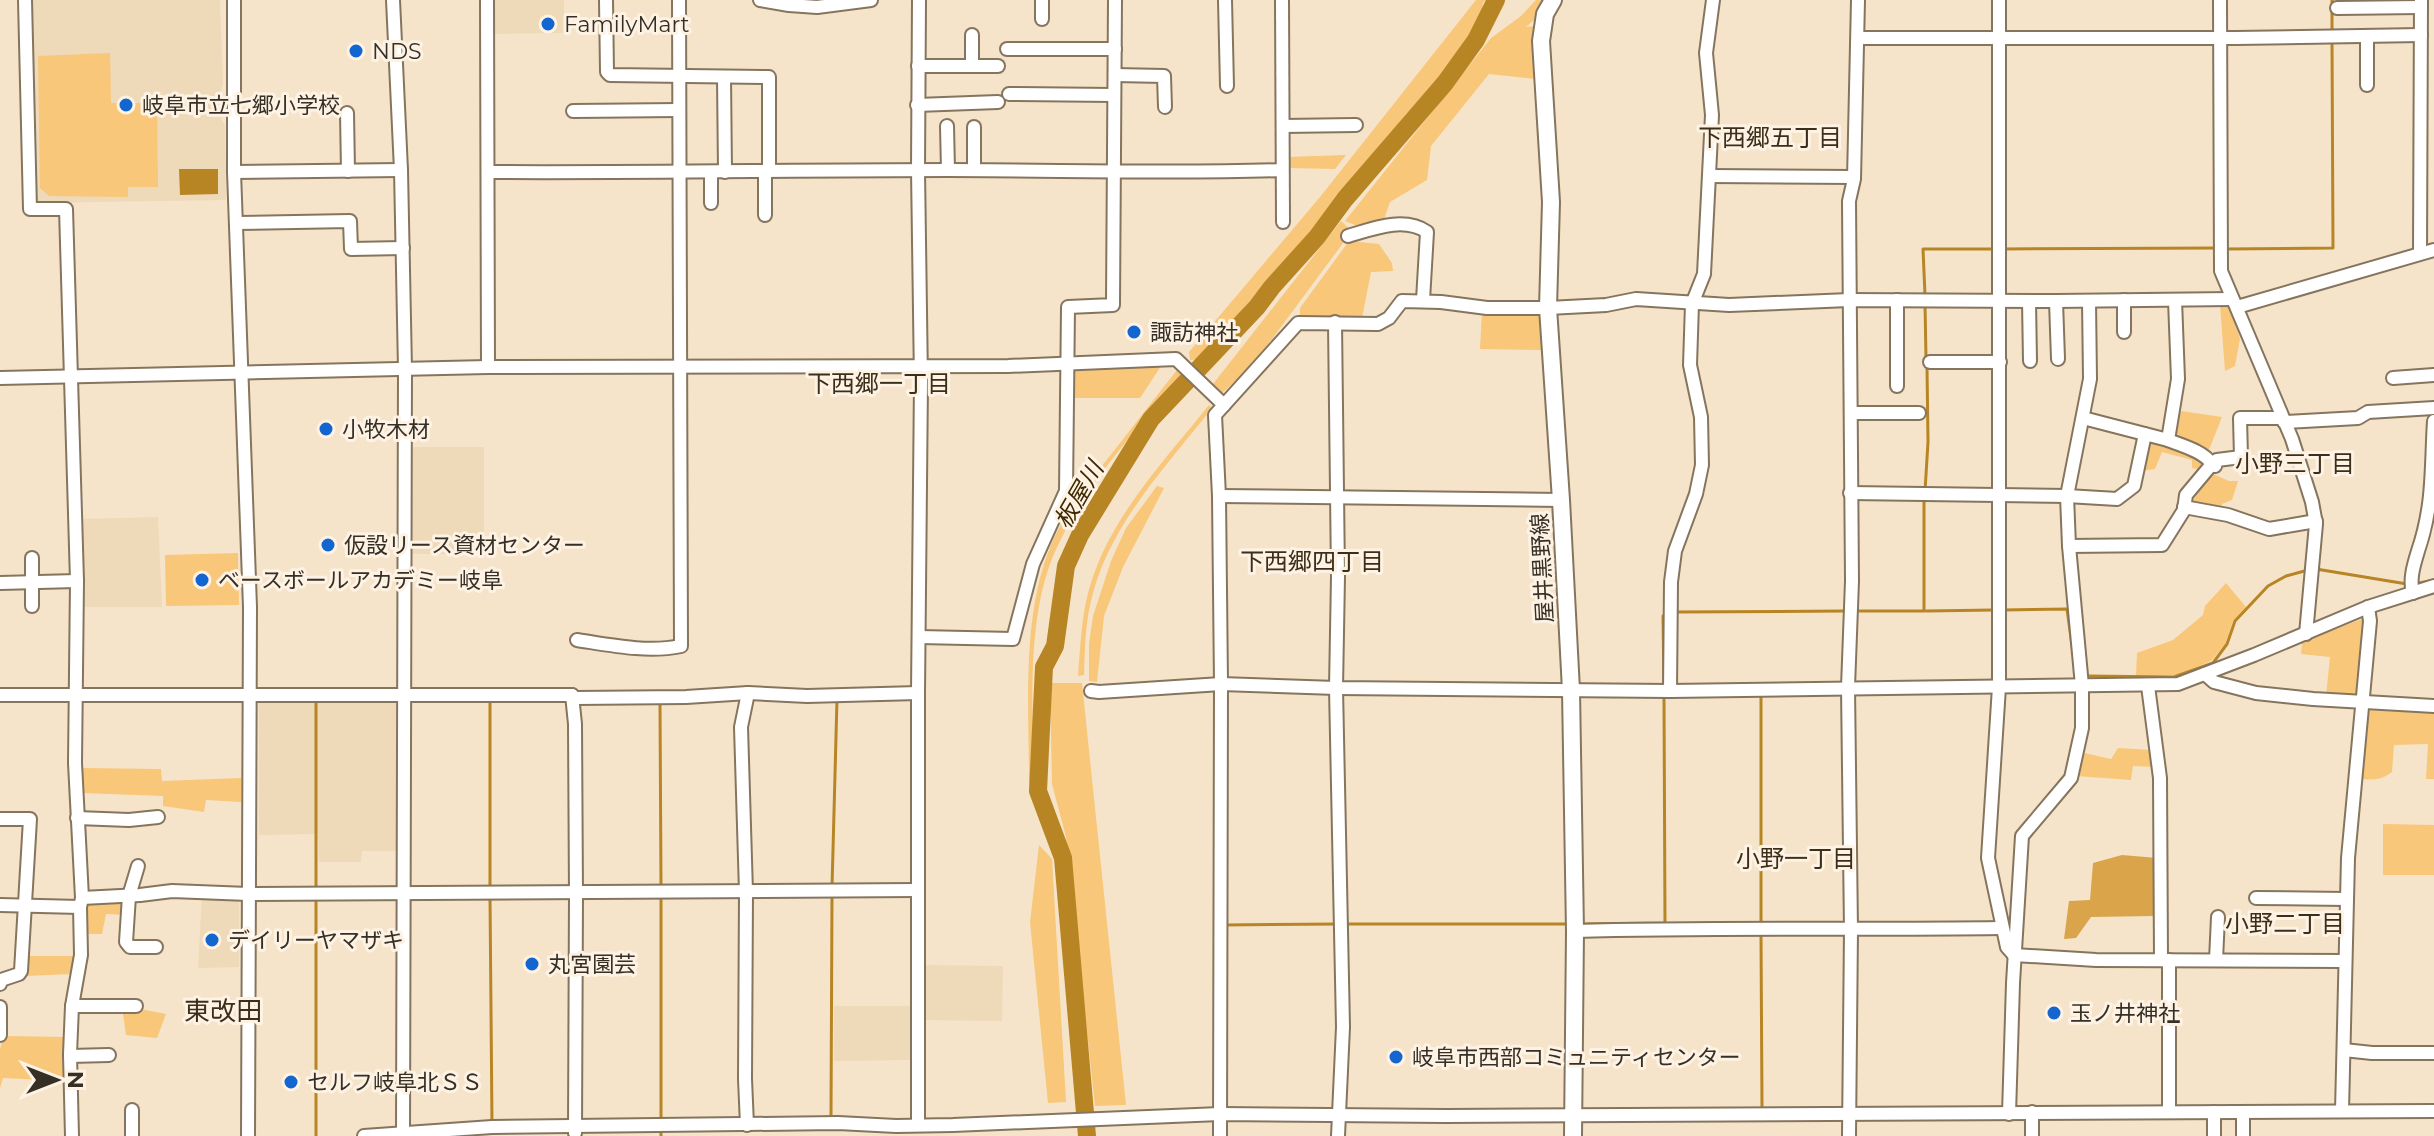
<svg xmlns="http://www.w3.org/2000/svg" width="2434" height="1136" font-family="Montserrat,'Noto Sans JP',sans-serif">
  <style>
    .built { fill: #eed9b8 }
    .green { fill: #f8c779 }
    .forest { fill: #d9a44a }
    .water { fill: #b88525 }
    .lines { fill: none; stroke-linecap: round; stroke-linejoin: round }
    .stream { stroke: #b88525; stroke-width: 3 }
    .river { stroke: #b88525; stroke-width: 18 }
    .minor-casing { stroke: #85755e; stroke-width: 16 }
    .major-casing { stroke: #85755e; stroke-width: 20 }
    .minor { stroke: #fff; stroke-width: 12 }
    .major { stroke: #fff; stroke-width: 16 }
    .poi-dot { fill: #1365cf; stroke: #fdf2e3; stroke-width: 3 }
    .labels { text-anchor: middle; stroke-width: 6; stroke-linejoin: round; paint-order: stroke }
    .poi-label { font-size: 22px; fill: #352f25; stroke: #fdf2e3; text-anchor: start }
    .street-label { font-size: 22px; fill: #352f25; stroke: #fdf2e3 }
    .neighbourhood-label { font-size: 24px; fill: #3c2f19; stroke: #fdf2e3 }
    .water-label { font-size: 24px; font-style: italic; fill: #3e2901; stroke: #fdf2e3 }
    .quarter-label { font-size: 26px; fill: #3c2f19; stroke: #fdf2e3 }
  </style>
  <rect width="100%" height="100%" fill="#f6e4ca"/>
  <g class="built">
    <path d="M30,0H220L223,84L220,92L221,119L225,125L226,200L34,203Z"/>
    <path d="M491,0H564V33L491,34Z"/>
    <rect x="407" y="447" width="77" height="107"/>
    <path d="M158,517L162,607H81L79,519Z"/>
    <path d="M259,699H393L399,704V851H362L361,862H319L318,834L259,835Z"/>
    <path d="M202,896L235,898L239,900V967L198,968Z"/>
    <path d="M922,965L1003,966L1002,1021L922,1020Z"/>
    <path d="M834,1006H915L916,1060L834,1061Z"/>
  </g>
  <g class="green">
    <path d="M1476,0H1486L1483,3L1480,24L1470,49L1437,79L1401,120L1354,183L1320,220L1310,238L1226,335L1202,359L1190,360L1189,352L1320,197Z"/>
    <path d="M1536,0H1554L1553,4L1526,27L1536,26V79L1489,74L1431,146L1427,180L1390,202L1383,222L1360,227L1345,221L1491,38L1521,16Z"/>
    <path d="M110,53L111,103H157L158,187H128V197L49,196L40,188L38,56Z"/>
    <path d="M1346,155L1335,169L1286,168V157Z"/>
    <path d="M1341,221L1352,231L1252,366L1222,393L1213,384Z"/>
    <path d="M1349,241L1379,244L1392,263L1393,271L1371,272L1362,318L1300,317V308Z"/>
    <path d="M2227,304L2234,309L2240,325L2236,326L2240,339L2235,366L2225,371L2220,305Z"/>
    <path d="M1482,312L1541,315L1543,350L1480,349Z"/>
    <path d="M1161,366L1140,398H1070V367Z"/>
    <path d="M1177,370L1184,377C1136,426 1070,504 1048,570C1027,633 1033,715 1034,782H1029C1029,700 1020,602 1059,528C1073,502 1091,480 1109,457C1132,428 1154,399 1177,370Z"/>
    <path d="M1209,405L1212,408C1166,467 1108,526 1091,601C1085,625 1085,651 1084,675L1078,676C1080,651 1081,626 1086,602C1102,525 1162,464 1209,405Z"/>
    <path d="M2181,411L2222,417L2201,470L2192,468V460L2162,452L2155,469L2141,471L2147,441L2170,445Z"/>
    <path d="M2211,473L2229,481H2238L2232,500L2222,504L2220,512L2189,507Z"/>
    <path d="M1157,486L1164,488L1123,567L1104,616L1097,682L1089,681V644L1093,616L1111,561L1126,528Z"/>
    <path d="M238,553L239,605L166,606L165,555Z"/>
    <path d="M2226,583L2246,607L2233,621L2225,644L2211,661L2178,675L2136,676L2137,653L2173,640L2203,615L2205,606Z"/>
    <path d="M2367,617L2359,700L2326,696L2330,657L2301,654L2302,642Z"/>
    <path d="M1050,683H1082L1126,1105L1095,1106L1066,837L1052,784Z"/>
    <path d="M2369,706L2434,710V779H2426L2428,744L2394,745L2392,772C2381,780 2373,781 2359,778L2362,711Z"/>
    <path d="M2118,748L2152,750L2154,767L2133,766L2131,780L2077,776L2080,752L2111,759Z"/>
    <path d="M80,768L161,769L162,781L241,778V802L206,800L204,812L163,806V796L81,793Z"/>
    <path d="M2383,824L2434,825V875H2383Z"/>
    <path d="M1039,845L1052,859L1066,1102L1048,1103L1030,922Z"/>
    <path d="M125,901V915L106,914L102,934H83V910L91,902Z"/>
    <path d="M26,956H76L72,974L26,976Z"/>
    <path d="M140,1009L166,1014L157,1038L126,1035L123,1014Z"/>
    <path d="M4,1036L68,1037L65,1081L3,1078L0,1088V1049Z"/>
  </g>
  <path class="forest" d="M2122,855L2157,858L2155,916L2091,917L2076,938L2064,939L2069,901L2090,900L2093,863Z"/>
  <path class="water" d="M179,169H218V194L180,195Z"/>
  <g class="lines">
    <g class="stream">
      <path d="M2332,32V0"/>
      <path d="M2001,249L2218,248"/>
      <path d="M2225,249L2333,248L2332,40"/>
      <path d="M1925,295L1923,249H1994"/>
      <path d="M1925,303L1926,359"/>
      <path d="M1925,491L1928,442L1927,367"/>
      <path d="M2316,569L2407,584"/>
      <path d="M2414,584L2434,580"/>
      <path d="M2002,610L2067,609L2074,660"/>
      <path d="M1853,611H1924V498"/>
      <path d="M1926,611L1994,610"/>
      <path d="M1673,612L1845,611"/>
      <path d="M2087,676L2174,677L2213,663L2227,644L2235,621L2268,586L2286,576L2308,570"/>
      <path d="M1664,689L1663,616L1666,614"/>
      <path d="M1761,695V927"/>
      <path d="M490,700V888"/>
      <path d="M660,703L661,887"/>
      <path d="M316,888V700"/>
      <path d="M832,888L837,699"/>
      <path d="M661,895V1119"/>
      <path d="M316,896V1136"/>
      <path d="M490,896L492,1124"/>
      <path d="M1346,924H1571"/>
      <path d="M1582,924L1665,923L1664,697"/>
      <path d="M1223,925L1339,924"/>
      <path d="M1761,934L1762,1108"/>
      <path d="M831,1115L832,895"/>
      <path d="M661,1127V1136"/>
    </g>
    <path class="river" d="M1087,1136L1063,858L1038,791L1044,667L1055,646L1066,566L1080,535L1151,419L1257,307L1272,287L1317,237L1345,199L1445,83L1476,40L1496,0"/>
    <defs>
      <g id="minor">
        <path d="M25,0L30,209H66L77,581L75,763L82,898L80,907L81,955L72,1006L70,1054L72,1136"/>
        <path d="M234,0V172L250,607L248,1136"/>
        <path d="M393,0L401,170L405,369L403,1136"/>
        <path d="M487,0L488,367"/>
        <path d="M606,0L607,72L610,75L769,77V171"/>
        <path d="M760,0L789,5L817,7L871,0"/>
        <path d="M1042,0V19"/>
        <path d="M1225,0L1227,86"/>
        <path d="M1282,0L1283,222"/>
        <path d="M1999,0V687L1988,858L2007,947L2014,955L2096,960L2344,961"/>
        <path d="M2220,0L2221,271L2292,439L2312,502L2316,524L2306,634"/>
        <path d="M2337,8L2421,7"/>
        <path d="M972,35V66"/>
        <path d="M2367,36V85"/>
        <path d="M1858,38H2236L2421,35"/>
        <path d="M1007,49H1115"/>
        <path d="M918,66H998"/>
        <path d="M1115,75L1164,76L1165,107"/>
        <path d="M724,77L725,172"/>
        <path d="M1009,94L1114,95"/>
        <path d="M917,105L998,102"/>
        <path d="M573,111L679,110"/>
        <path d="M347,113L348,171"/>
        <path d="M947,126L948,170"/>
        <path d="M1283,126L1356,125"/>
        <path d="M974,170V127"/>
        <path d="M765,171V215"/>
        <path d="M234,172L401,170"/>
        <path d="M488,172C642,173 795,170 949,170C1060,170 1171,174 1282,170"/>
        <path d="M1710,176L1854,177"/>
        <path d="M711,203V172"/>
        <path d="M236,223L350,221L351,249L403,248"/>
        <path d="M1348,236C1372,229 1404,216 1427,232L1423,300"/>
        <path d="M2420,253L2421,0"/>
        <path d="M1897,300V386"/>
        <path d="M2124,300V332"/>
        <path d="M2029,301L2030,361"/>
        <path d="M2056,301L2058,359"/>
        <path d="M2237,307L2434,250"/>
        <path d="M1335,322L1338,576L1336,688L1343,1027L1338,1136"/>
        <path d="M1930,362H2000"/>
        <path d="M0,378L488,367L1008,366L1176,359L1224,405"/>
        <path d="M2393,378L2434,375"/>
        <path d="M1851,413H1919"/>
        <path d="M2083,418L2168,440L2178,379L2175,300"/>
        <path d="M2284,422L2358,418L2368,412L2434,408"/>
        <path d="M2212,464L2215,466L2217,460L2241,457L2240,418H2282"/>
        <path d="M1850,493L2067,496L2117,499L2134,486L2145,434"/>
        <path d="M1219,496L1561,500"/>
        <path d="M2184,507L2228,515L2269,529L2316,521"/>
        <path d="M2069,546L2162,545L2184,510L2186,495L2212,464C2203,451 2183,446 2168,440"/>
        <path d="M32,558V606"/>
        <path d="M0,583L77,581"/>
        <path d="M2413,593C2409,580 2414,564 2418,551C2434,504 2431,468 2434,421"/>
        <path d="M919,637L1013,639L1033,564L1066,491L1068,307L1113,305L1115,0"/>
        <path d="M577,640C610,645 647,653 681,646L679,0"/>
        <path d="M2205,674L2214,682L2256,693L2313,699L2434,706"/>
        <path d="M2148,686L2160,778L2161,960"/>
        <path d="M1091,691L1099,692L1221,684L1336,688L1670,691L2178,684L2254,655L2368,607L2434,586"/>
        <path d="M1670,691L1671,582L1675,551L1696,494L1702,465L1701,417L1690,365L1692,304L1704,274L1712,115L1706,53L1713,0"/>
        <path d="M0,695H572L575,698L686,697L748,693L807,696L918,693"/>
        <path d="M572,695L575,724L576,894L575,1133"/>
        <path d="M77,818L129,820L158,817"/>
        <path d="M0,819H30L21,971L19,974L1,980L0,984"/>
        <path d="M138,866L129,896L126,942L130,947H156"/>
        <path d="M82,898L140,895L172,891L248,894L917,890"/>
        <path d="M2256,898L2347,899"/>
        <path d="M0,905L80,907"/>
        <path d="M1575,931C1717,927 1859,930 2001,928"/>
        <path d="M2216,960L2218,917"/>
        <path d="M72,1006H136"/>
        <path d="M0,1007V1035"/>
        <path d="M2344,1050L2372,1053H2434"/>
        <path d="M70,1056L109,1055"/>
        <path d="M132,1110V1136"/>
        <path d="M2342,1111L2348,858L2370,621L2368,607"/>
        <path d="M2032,1112V1136"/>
        <path d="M2169,1112V960"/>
        <path d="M2214,1112V1136"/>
        <path d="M2243,1112V1136"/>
        <path d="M2009,1114L2013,983L2022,836L2071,778L2082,728V686L2069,546L2067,496L2090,379L2089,301"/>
        <path d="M747,1125L745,1079L746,892L741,727L748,693"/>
        <path d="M918,1125V693L921,381L918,170L919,0"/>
        <path d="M364,1136L492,1127L838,1123L896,1126L953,1125L1220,1114L1446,1116L2434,1111"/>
        <path d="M1220,1136L1221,684L1219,496L1215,415L1298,323L1378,324L1389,318L1402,301L1441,302L1487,308H1548L1606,305L1636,299L1729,305L1849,300L2056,301L2232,299"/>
        <path d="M1849,1136L1851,930L1848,687L1852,581L1849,201L1854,179L1858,0"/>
      </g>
      <path id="major" d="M1553,0L1545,14L1541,41L1551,202L1548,308L1561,500L1571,690L1575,931L1573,1136"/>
    </defs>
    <use href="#minor" class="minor-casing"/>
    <use href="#major" class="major-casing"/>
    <use href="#minor" class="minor"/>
    <use href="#major" class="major"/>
  </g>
  <g class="poi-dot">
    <circle cx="548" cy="24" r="8"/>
    <circle cx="356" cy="51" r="8"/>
    <circle cx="126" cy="105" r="8"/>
    <circle cx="1134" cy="332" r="8"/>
    <circle cx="326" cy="429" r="8"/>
    <circle cx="328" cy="545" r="8"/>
    <circle cx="202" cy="580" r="8"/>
    <circle cx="212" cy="940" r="8"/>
    <circle cx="532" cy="964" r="8"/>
    <circle cx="2054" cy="1013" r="8"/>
    <circle cx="1396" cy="1057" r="8"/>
    <circle cx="291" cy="1082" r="8"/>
  </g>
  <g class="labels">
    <g class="poi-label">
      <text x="564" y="32">FamilyMart</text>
      <text x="372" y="59">NDS</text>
      <text x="142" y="113">岐阜市立七郷小学校</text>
      <text x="1150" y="340">諏訪神社</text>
      <text x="342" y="437">小牧木材</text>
      <text x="344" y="553">仮設リース資材センター</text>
      <text x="218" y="588">ベースボールアカデミー岐阜</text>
      <text x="228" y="948">デイリーヤマザキ</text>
      <text x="548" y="972">丸宮園芸</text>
      <text x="2070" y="1021">玉ノ井神社</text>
      <text x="1412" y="1065">岐阜市西部コミュニティセンター</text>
      <text x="307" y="1090">セルフ岐阜北ＳＳ</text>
    </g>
    <g class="street-label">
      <text transform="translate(1542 568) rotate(-93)" y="8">屋井黒野線</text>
    </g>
    <g class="neighbourhood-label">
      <text x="1770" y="146">下西郷五丁目</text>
      <text x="879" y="392">下西郷一丁目</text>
      <text x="2295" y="472">小野三丁目</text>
      <text x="1312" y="570">下西郷四丁目</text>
      <text x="1796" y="867">小野一丁目</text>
      <text x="2285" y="932">小野二丁目</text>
    </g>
    <g class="water-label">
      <text transform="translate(1079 495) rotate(-60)" y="8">板屋川</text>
    </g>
    <g class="quarter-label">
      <text x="223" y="1020">東改田</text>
    </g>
  </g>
  <g transform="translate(56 1080) rotate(90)" stroke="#fdf2e3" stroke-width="6" paint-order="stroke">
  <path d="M0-6L14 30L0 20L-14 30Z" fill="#352f25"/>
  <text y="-12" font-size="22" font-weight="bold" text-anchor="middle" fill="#352f25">N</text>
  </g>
</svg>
